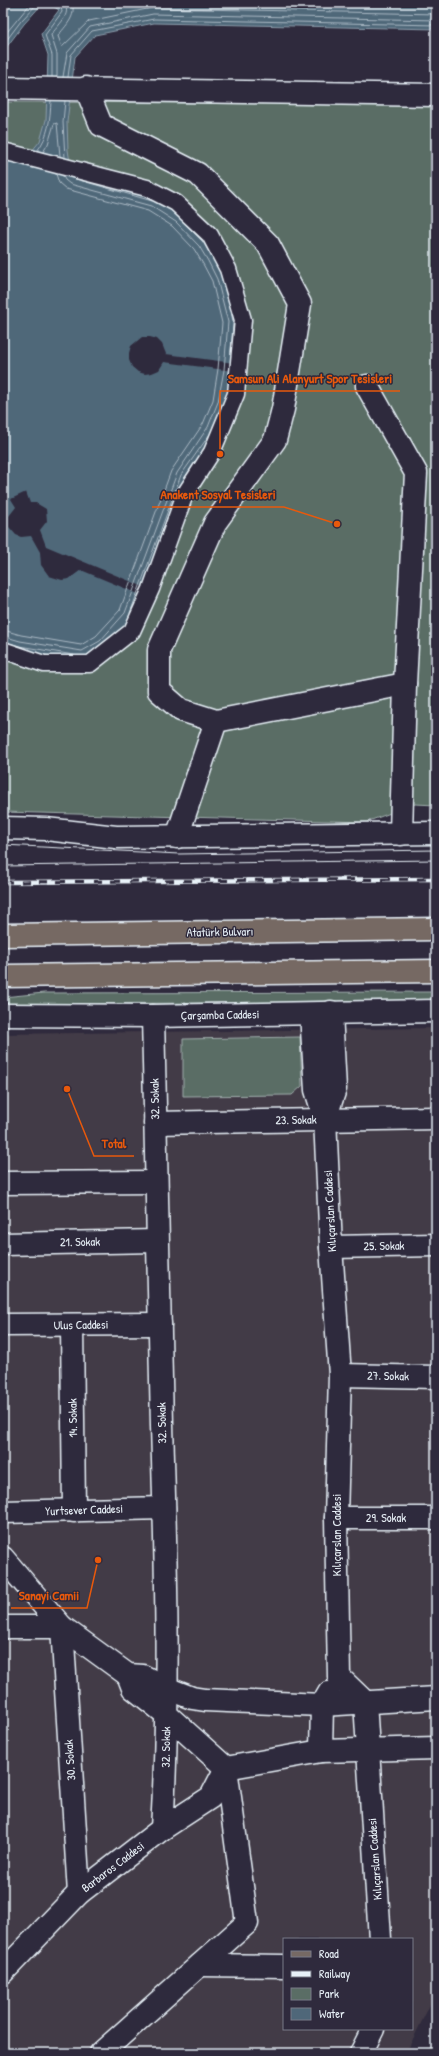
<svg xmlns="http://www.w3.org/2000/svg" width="439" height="2056" font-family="'Patrick Hand',sans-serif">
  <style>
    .built { fill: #423a46; fill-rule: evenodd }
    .green { fill: #5a6d65; stroke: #a1afae }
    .water { fill: #4f6779; stroke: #8c9eac }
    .pier { fill: #2f2a3d }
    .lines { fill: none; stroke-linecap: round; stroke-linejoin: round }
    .shore { stroke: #abbac5; stroke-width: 1 }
    .pedestrian-casing { stroke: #e8f1f8; stroke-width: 19 }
    .minor-casing { stroke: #e8f1f8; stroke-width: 25 }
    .tertiary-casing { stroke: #e8f1f8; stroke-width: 25 }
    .secondary-casing { stroke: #e8f1f8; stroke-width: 25 }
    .primary-casing { stroke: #e8f1f8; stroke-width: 25 }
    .pedestrian { stroke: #2f2a3d; stroke-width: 16 }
    .minor { stroke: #2f2a3d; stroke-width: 22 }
    .tertiary { stroke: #2f2a3d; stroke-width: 22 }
    .secondary { stroke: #2f2a3d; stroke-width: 22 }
    .primary { stroke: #766964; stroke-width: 22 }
    .tram { stroke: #e8f1f8; stroke-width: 1 }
    .rail-casing { stroke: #e8f1f8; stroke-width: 4.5 }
    .rail { stroke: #2f2a3d; stroke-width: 3; stroke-dasharray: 9; stroke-linecap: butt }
    .labels { text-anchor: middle; stroke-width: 3; stroke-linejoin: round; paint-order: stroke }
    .street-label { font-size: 12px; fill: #e8f1f8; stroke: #2f2a3d }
    .leader { fill: none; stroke: #e8590c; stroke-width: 1.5 }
    .callout-dot { fill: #e8590c; stroke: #2f2a3d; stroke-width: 1.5 }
    .callout-label { font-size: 13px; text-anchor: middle; font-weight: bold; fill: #e8590c; stroke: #2f2a3d; stroke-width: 3; stroke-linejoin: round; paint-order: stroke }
  </style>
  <rect width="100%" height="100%" fill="#2f2a3d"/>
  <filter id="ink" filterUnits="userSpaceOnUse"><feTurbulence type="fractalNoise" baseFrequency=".025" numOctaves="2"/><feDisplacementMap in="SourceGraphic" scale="8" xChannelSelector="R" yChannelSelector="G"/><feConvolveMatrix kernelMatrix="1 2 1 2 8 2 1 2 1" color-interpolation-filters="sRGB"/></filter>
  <g filter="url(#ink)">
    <path class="built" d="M436,1028V1993L406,2053H3V1034ZM284,1939H412V2029H284Z"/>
    <g class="green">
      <path d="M3,102L436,104V805L415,804L366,822L3,812Z"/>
      <path d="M436,992V1002L3,1004V997L44,993Z"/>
      <path d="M300,1037L302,1086L292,1095L183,1096V1039Z"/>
    </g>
    <g class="water">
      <path d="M3,3H43L24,24L5,49H3Z"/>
      <path d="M48,3H436V29L154,23L95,35L75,57L67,122L68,150L72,175L137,192L170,206L206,240L216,256L237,322L227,404L216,432L185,477L133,618L105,648L84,661L17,650L3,644V157L23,162L40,141L46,120L48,55L41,34L59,10Z"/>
    </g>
    <g class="pier">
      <path d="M142,337H150L157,339L162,344L166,354L234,363L233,371L164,362L159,370L152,373L145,374L138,372L132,367L129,360V353L131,346Z"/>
      <path d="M26,492L30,503H36L46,509L47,521L40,530L46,546L144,587L141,595L81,570L69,579L62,580L49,576L41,565L40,552L31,536L21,537L16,535L9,527V516L16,507L11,499Z"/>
    </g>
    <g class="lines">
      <g class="shore">
        <path d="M72,3C77,17 65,26 58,36L62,47L89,21L152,8L436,14"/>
        <path d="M3,37L31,3"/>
        <path d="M3,45L21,21L38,3"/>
        <path d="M52,77V55L45,35L62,12L61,7L56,3"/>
        <path d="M57,77V54L51,35C57,26 73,14 64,3"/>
        <path d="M63,77L67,53L90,27L153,14L436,20"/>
        <path d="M68,77L71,55L92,31L154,19L436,25"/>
        <path d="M37,151C49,136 50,119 51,101"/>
        <path d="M43,152L48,144L54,124L57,123L60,156"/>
        <path d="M65,158L63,122L65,101"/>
        <path d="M69,177L152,201"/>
        <path d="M181,220L203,242L210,254"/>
        <path d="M231,352L233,322L231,311"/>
        <path d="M130,613L181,475L210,434"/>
        <path d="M3,630L21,635L81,645L96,636L120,610L171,471L203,424L213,400L218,369L222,323L212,281L203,264L194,249L172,226L148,211L66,189L59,183L56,174"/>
        <path d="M3,636L20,641L82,651L100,641L125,613L177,473L208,427L218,402L224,370L228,322L217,279L208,261L199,246L176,222L151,206L70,184L65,180L63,176"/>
        <path d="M3,641L19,646L74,655"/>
      </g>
      <defs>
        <path id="pedestrian" d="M3,151L147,188L176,203L210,235L228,269L243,320L236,394L212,452L185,494L151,589L132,631L90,664H44L3,650"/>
        <g id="minor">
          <path d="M3,88L436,95"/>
          <path d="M86,88L101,125L198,174L268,244L300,304L283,409L275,440L215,523L159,650V691L181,710L216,721L405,684"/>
          <path d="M367,386L416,473L405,684L401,834"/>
          <path d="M3,828L46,829L116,837L436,833"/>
          <path d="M177,837L216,721"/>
          <path d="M155,1123L436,1118"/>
          <path d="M3,1183L156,1182"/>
          <path d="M3,1244L157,1241"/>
          <path d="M331,1247L436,1245"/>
          <path d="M72,1325L74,1511"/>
          <path d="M340,1375L436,1377"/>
          <path d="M336,1518H436"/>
          <path d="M3,1558L62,1627L128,1675L143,1676L166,1688"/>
          <path d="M62,1627L79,1893"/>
          <path d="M128,1675L133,1688L167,1715"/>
          <path d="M200,1965L284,1966"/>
          <path d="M101,2053L247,1923L226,1768"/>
        </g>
        <g id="tertiary">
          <path d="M331,1012L335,1089L325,1119L331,1247L340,1375L336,1518L339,1677L365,1702L380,1939"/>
          <path d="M311,1014L316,1090L325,1119"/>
          <path d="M153,1016C156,1152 159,1289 162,1425C166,1559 170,1695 162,1829"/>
          <path d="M3,1325L160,1324"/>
          <path d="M3,1512L164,1508"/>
          <path d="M3,1627H62"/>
          <path d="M166,1688L192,1698L205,1700L322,1705L436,1698"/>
          <path d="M167,1715L226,1768L321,1751L436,1748"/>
          <path d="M321,1751L322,1705L329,1693"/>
          <path d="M3,1972L79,1893L162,1829L211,1797L226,1768"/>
          <path d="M361,2053L373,2029"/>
        </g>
        <path id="secondary" d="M3,1015L153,1016L436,1011"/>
        <g id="primary">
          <path d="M3,935L436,929"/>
          <path d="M3,976L436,971"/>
        </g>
      </defs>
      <use href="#pedestrian" class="pedestrian-casing"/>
      <use href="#minor" class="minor-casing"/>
      <use href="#tertiary" class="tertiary-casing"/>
      <use href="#secondary" class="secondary-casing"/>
      <use href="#primary" class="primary-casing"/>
      <use href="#pedestrian" class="pedestrian"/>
      <use href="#minor" class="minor"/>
      <use href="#tertiary" class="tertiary"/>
      <use href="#secondary" class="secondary"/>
      <use href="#primary" class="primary"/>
      <g class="tram">
        <path d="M3,845L179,854L436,850"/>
        <path d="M3,866L436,860"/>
      </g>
      <defs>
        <path id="rail" d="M3,882L436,879"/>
      </defs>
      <use href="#rail" class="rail-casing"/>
      <use href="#rail" class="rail"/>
    </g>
  </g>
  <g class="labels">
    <g class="street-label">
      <text transform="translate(220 932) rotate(-1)" y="4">Atatürk Bulvarı</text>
      <text transform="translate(220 1015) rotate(-1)" y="4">Çarşamba Caddesi</text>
      <text transform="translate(155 1099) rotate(-91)" y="4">32. Sokak</text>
      <text transform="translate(296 1120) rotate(-1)" y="4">23. Sokak</text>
      <text transform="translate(330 1211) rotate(-93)" y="4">Kılıçarslan Caddesi</text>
      <text transform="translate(80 1242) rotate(-1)" y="4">21. Sokak</text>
      <text transform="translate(384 1246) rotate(-1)" y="4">25. Sokak</text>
      <text transform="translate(81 1325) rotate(-1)" y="4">Ulus Caddesi</text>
      <text transform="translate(388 1376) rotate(1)" y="4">27. Sokak</text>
      <text transform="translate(73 1418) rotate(-91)" y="4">14. Sokak</text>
      <text transform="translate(162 1423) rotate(-91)" y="4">32. Sokak</text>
      <text transform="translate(84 1510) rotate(-2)" y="4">Yurtsever Caddesi</text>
      <text x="386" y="1522">29. Sokak</text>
      <text transform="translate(337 1535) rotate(-90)" y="4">Kılıçarslan Caddesi</text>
      <text transform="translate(166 1747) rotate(-89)" y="4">32. Sokak</text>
      <text transform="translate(70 1760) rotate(-94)" y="4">30. Sokak</text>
      <text transform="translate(375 1859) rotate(-94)" y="4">Kılıçarslan Caddesi</text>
      <text transform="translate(113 1867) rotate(-37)" y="4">Barbaros Caddesi</text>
    </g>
  </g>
  <path class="leader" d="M220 454L220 391H400M337 524L284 507H152M67 1089L94 1156H134M98 1560L87 1608H11"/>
  <g class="callout-dot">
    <circle cx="220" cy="454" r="4"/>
    <circle cx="337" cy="524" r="4"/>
    <circle cx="67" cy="1089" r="4"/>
    <circle cx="98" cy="1560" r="4"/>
  </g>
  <g class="callout-label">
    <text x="310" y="383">Samsun Ali Alanyurt Spor Tesisleri</text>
    <text x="218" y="499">Anakent Sosyal Tesisleri</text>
    <text x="114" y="1148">Total</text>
    <text x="49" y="1600">Sanayi Camii</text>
  </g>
  <rect width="439" height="2056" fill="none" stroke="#2f2a3d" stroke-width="16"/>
  <rect x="8" y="8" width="423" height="2040" fill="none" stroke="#e8f1f8" stroke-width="1.5" filter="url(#ink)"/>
  <rect x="283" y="1938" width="130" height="92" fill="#2f2a3d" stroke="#797a88"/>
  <rect x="291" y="1951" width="20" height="6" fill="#766964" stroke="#797a88"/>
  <text x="319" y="1958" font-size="12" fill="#e8f1f8">Road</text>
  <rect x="291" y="1971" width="20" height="6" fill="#e8f1f8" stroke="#797a88"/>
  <text x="319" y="1978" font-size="12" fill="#e8f1f8">Railway</text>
  <rect x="291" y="1988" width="20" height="12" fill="#5a6d65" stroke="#797a88"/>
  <text x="319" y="1998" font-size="12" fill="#e8f1f8">Park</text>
  <rect x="291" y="2008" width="20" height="12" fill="#4f6779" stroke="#797a88"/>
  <text x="319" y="2018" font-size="12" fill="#e8f1f8">Water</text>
</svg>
